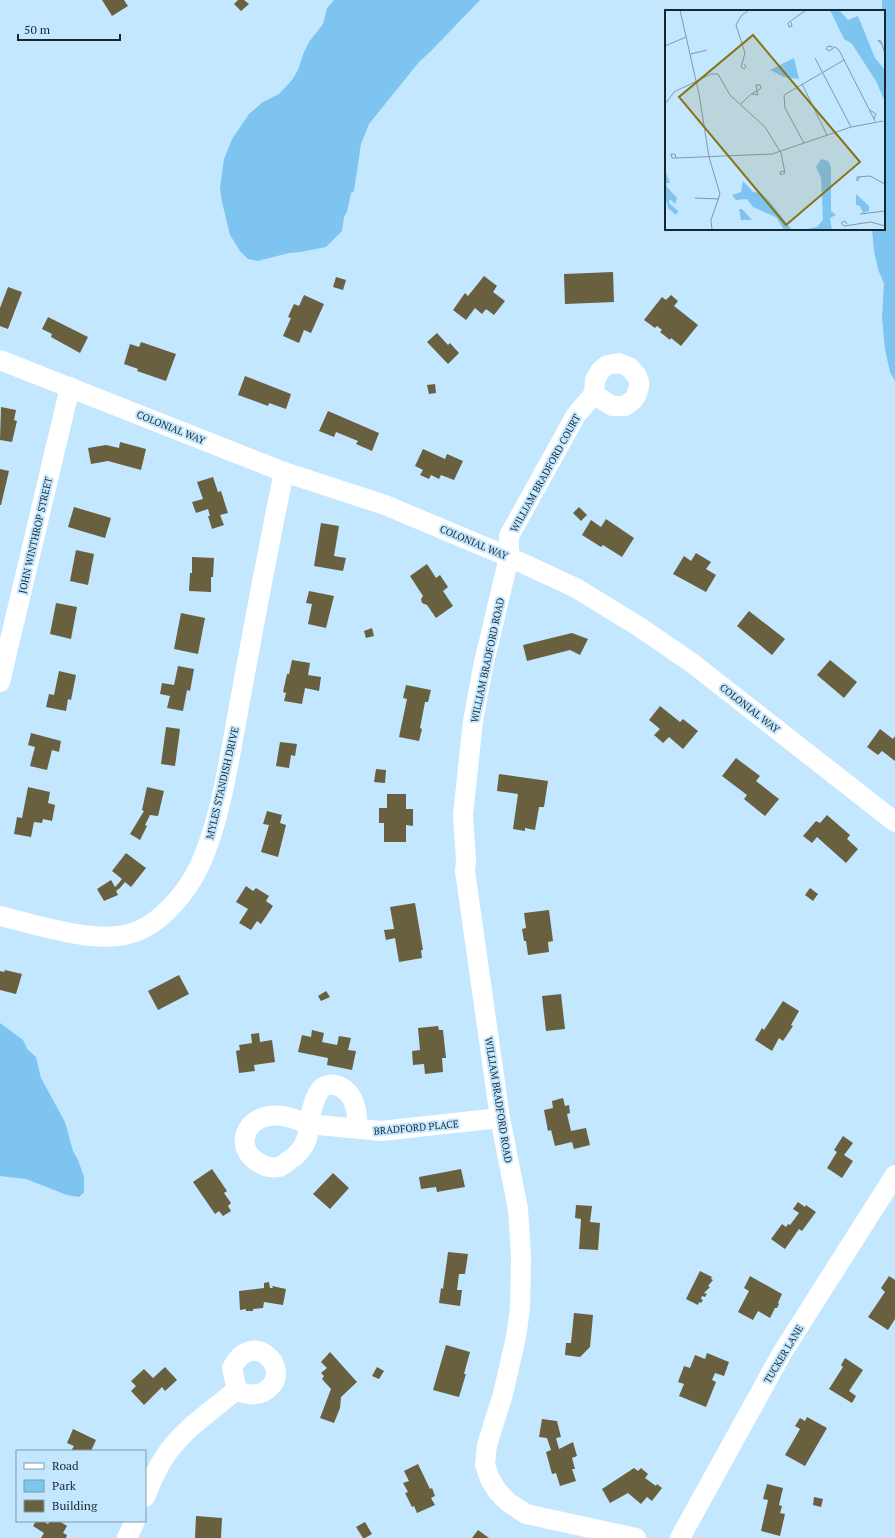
<svg xmlns="http://www.w3.org/2000/svg" width="895" height="1538" font-family="'PT Serif',serif">
  <style>
    .green { fill: #7ec4f0 }
    .building { fill: #69603f }
    .lines { fill: none; stroke-linecap: round; stroke-linejoin: round }
    .minor { stroke: #fff; stroke-width: 20 }
    .labels { text-anchor: middle; stroke-width: 4; stroke-linejoin: round; paint-order: stroke }
    .street-label { font-size: 10px; fill: #18262e; stroke: #c3e7ff }
    .inset-road { fill: none; stroke: #7f9aab; stroke-width: 1 }
    .view { fill: #8a7315; fill-opacity: 0.15; stroke: #8a7315; stroke-width: 2 }
    .inset-edge { fill: none; stroke: #18262e; stroke-width: 2 }
  </style>
  <rect width="100%" height="100%" fill="#c3e7ff"/>
  <g class="green">
    <path d="M334,0H480L431,51L419,62L369,124L361,144L354,191L351,193L347,212L344,217L342,231L326,247L300,252L289,253L258,261L248,259L240,251L230,235L222,202L220,188L224,159L232,139L249,114L263,102L279,94L292,80L298,70L304,52L309,42L323,24L327,8Z"/>
    <path d="M882,0H895V381L890,372L885,350L882,317L884,284L878,269L874,251L872,229H884V11H882Z"/>
    <path d="M0,1023L23,1040L28,1050L36,1057L41,1078L65,1122L73,1151L78,1160L84,1177V1192L79,1197L67,1195L26,1179L0,1176Z"/>
  </g>
  <g class="building">
    <path d="M102,0H124L128,6L112,16Z"/>
    <path d="M238,0H244L249,4L241,11L234,4Z"/>
    <path d="M613,272L614,302L565,304L564,274Z"/>
    <path d="M484,276L497,286L493,292L505,301L494,315L486,309L482,314L475,308L466,320L453,310L465,293L468,296Z"/>
    <path d="M336,277L346,280L343,290L333,287Z"/>
    <path d="M8,287L22,292L8,329L0,326V308Z"/>
    <path d="M304,295L324,304L311,333L304,330L299,343L283,336L291,318L288,317L294,304L299,306Z"/>
    <path d="M671,295L678,301L674,306L698,325L681,346L671,338L670,340L660,332L662,330L657,326L655,328L644,320L662,297L666,300Z"/>
    <path d="M48,317L88,337L80,353L51,337L52,334L42,329Z"/>
    <path d="M437,333L448,345L450,343L459,353L448,364L427,342Z"/>
    <path d="M141,342L176,354L166,381L137,371L138,369L124,364L130,344L139,347Z"/>
    <path d="M245,376L291,394L286,409L269,403L268,406L238,395Z"/>
    <path d="M435,384L436,393L429,394L427,385Z"/>
    <path d="M1,407L16,410L14,420L17,421L12,442L0,440Z"/>
    <path d="M328,411L379,433L372,451L356,444L358,441L336,432L334,437L319,431Z"/>
    <path d="M120,442L146,449L141,470L108,461L91,464L88,448L106,445L119,448Z"/>
    <path d="M423,449L445,459L447,454L463,461L454,480L441,475L439,479L431,475L429,479L420,475L423,470L415,466Z"/>
    <path d="M0,469L9,471L1,505H0Z"/>
    <path d="M213,477L218,492L221,491L228,513L220,515L224,525L212,529L208,516H210L208,509L196,513L192,502L203,499L197,482Z"/>
    <path d="M74,507L111,518L105,538L68,527Z"/>
    <path d="M579,507L587,515L581,521L573,513Z"/>
    <path d="M606,519L634,538L622,557L603,545L601,547L582,535L591,520L601,527Z"/>
    <path d="M321,523L339,526L334,556L346,558L343,571L314,566Z"/>
    <path d="M76,550L94,554L88,585L70,581Z"/>
    <path d="M696,553L711,562L706,569L716,575L706,592L673,574L684,556L691,561Z"/>
    <path d="M192,557L214,558L213,577H211V592L189,591L190,573H192Z"/>
    <path d="M427,564L436,578L440,575L448,587L443,591L453,606L436,618L427,605L422,603L421,599L423,596L410,576Z"/>
    <path d="M309,591L334,596L326,628L308,624L312,604L306,603Z"/>
    <path d="M56,603L77,607L71,639L50,634Z"/>
    <path d="M749,611L785,639L772,655L737,626Z"/>
    <path d="M181,613L205,618L198,654L174,649Z"/>
    <path d="M372,628L374,636L366,638L364,631Z"/>
    <path d="M572,633L588,639L580,655L570,650L527,661L523,645Z"/>
    <path d="M292,660L310,663L308,675L321,677L319,691L305,688L302,704L284,701L286,693L283,692L287,674H289Z"/>
    <path d="M830,660L857,682L844,698L817,675Z"/>
    <path d="M178,666L194,669L190,691L187,690L183,711L167,708L170,696L160,694L162,683L174,685Z"/>
    <path d="M59,671L76,675L71,700L68,699L66,711L46,707L49,694L54,695Z"/>
    <path d="M406,685L431,690L428,702H425L420,728L422,729L419,741L399,737L407,699L403,698Z"/>
    <path d="M660,706L680,722L683,719L698,731L683,749L669,737L663,743L654,735L660,729L649,720Z"/>
    <path d="M166,727L180,729L175,766L161,764Z"/>
    <path d="M880,729L893,739L895,736V761L882,751L878,755L867,747Z"/>
    <path d="M31,733L61,741L59,752L52,750L47,770L30,766L35,747L28,745Z"/>
    <path d="M280,742L297,744L295,756L291,755L289,768L276,766Z"/>
    <path d="M736,758L760,776L756,781L779,799L765,816L744,799L747,795L722,776Z"/>
    <path d="M376,769L386,770L385,783L374,782Z"/>
    <path d="M499,774L548,781L544,807H539L535,830L525,828V831L513,829L518,794L497,791Z"/>
    <path d="M28,787L50,792L48,803L55,805L52,821L43,819L42,823L34,822L31,837L14,834L17,817L22,818Z"/>
    <path d="M147,787L164,791L158,816L150,815L145,825L147,826L140,840L130,834L144,811L142,810Z"/>
    <path d="M387,794H406V809H413V826L406,825V842H384V823H379V808H387Z"/>
    <path d="M267,811L282,815L280,823L286,825L278,857L261,852L269,825L263,824Z"/>
    <path d="M827,815L850,835L847,839L858,849L846,863L817,837L812,843L803,836L816,821L820,823Z"/>
    <path d="M126,853L146,868L131,887L125,882L120,888L116,891L118,895L104,901L97,889L111,880L115,887L118,884L122,879L112,871Z"/>
    <path d="M246,886L253,891L256,888L269,896L266,901L273,906L261,924L257,921L251,930L239,923L248,909L236,902Z"/>
    <path d="M810,888L818,894L813,901L805,895Z"/>
    <path d="M415,903L423,950H421L422,958L399,962L395,938L386,940L384,930L394,929L390,907Z"/>
    <path d="M549,910L553,941L548,942L549,952L528,955L526,941H524L522,929L526,928L524,913Z"/>
    <path d="M5,970L22,974L16,994L0,990V971L4,972Z"/>
    <path d="M179,975L189,994L158,1010L148,991Z"/>
    <path d="M326,991L330,997L321,1001L318,996Z"/>
    <path d="M561,994L565,1029L546,1031L542,996Z"/>
    <path d="M783,1001L799,1011L791,1025L793,1026L783,1041L779,1038L772,1051L755,1040L762,1028L764,1030Z"/>
    <path d="M438,1026L439,1030H443L446,1058H442L443,1072L425,1074L424,1064L413,1065L412,1051L420,1050L418,1028Z"/>
    <path d="M312,1030L324,1033L322,1042L337,1045L339,1036L351,1038L348,1050L356,1051L352,1070L327,1065L328,1058L298,1052L302,1035L311,1037Z"/>
    <path d="M259,1033L260,1042L272,1040L275,1062L254,1065L255,1071L239,1073L236,1051L240,1050L239,1045L252,1043L251,1034Z"/>
    <path d="M563,1098L565,1106L569,1105L570,1113L567,1114L571,1131L586,1128L590,1145L574,1149L572,1142L555,1146L551,1130L548,1131L544,1110L553,1108L552,1101Z"/>
    <path d="M843,1136L853,1143L844,1155L853,1161L842,1178L827,1168L837,1152L834,1150Z"/>
    <path d="M212,1169L227,1191L224,1193L231,1203L228,1206L231,1211L223,1216L219,1211L215,1214L193,1182Z"/>
    <path d="M461,1169L465,1187L437,1192L436,1187L421,1189L419,1177Z"/>
    <path d="M333,1173L349,1188L330,1209L313,1194Z"/>
    <path d="M798,1202L805,1207L806,1205L816,1212L802,1231L799,1229L785,1249L771,1239L782,1224L786,1227L788,1224L790,1225L799,1213L793,1209Z"/>
    <path d="M576,1205L592,1206L590,1222L600,1223L598,1250L579,1249L581,1219L575,1218Z"/>
    <path d="M448,1252L468,1254L465,1274H459L457,1290H462L460,1306L439,1303L441,1288L443,1289Z"/>
    <path d="M700,1271L712,1277L711,1279L713,1280L708,1286L710,1287L704,1293L707,1294L705,1297L702,1296L701,1299L703,1300L701,1303L699,1302L698,1305L686,1299Z"/>
    <path d="M750,1276L782,1294L778,1303L779,1304L777,1308H775L770,1318L758,1311L753,1320L738,1312L749,1291L744,1288Z"/>
    <path d="M889,1276L895,1280V1319L888,1330L868,1317L885,1292L881,1288Z"/>
    <path d="M269,1282L270,1288H273L272,1286L286,1289L283,1305L264,1302L263,1308L253,1309V1311H246V1309L240,1310L239,1291L264,1288V1283Z"/>
    <path d="M574,1313L593,1315L590,1347L580,1357L565,1355L566,1343H571Z"/>
    <path d="M446,1345L470,1352L464,1374H466L459,1397L433,1390Z"/>
    <path d="M330,1352L357,1382L341,1397L340,1408L334,1423L320,1418L331,1389L322,1379L324,1376L321,1373L327,1368L321,1362Z"/>
    <path d="M707,1353L729,1362L724,1376L715,1373L712,1380L716,1382L706,1407L679,1396L684,1384L678,1382L684,1366L690,1368L695,1355L705,1359Z"/>
    <path d="M845,1358L863,1370L849,1391L856,1396L852,1403L829,1389L843,1367L841,1365Z"/>
    <path d="M165,1367L177,1380L165,1391L162,1387L144,1405L131,1391L136,1386L131,1381L144,1369L153,1378Z"/>
    <path d="M377,1367L384,1371L379,1379L372,1376Z"/>
    <path d="M807,1417L827,1428L805,1466L785,1455L800,1429L795,1426L800,1418L805,1421Z"/>
    <path d="M542,1419L557,1421L561,1437L556,1438L559,1449L573,1442L577,1456L572,1458L575,1469H572L576,1481L560,1486L556,1473L552,1474L546,1452L551,1450L547,1438L539,1437Z"/>
    <path d="M73,1429L96,1440L91,1451H71L74,1446L67,1443Z"/>
    <path d="M418,1464L430,1489L432,1488L435,1496L431,1498L435,1505L417,1513L414,1506L412,1507L405,1493L408,1492L403,1483L409,1481L404,1471Z"/>
    <path d="M634,1468L638,1471L641,1468L648,1474L645,1478L656,1486L657,1484L662,1488L652,1501L647,1497L641,1504L628,1493L610,1503L602,1489Z"/>
    <path d="M767,1484L783,1488L779,1505L782,1506L780,1513L785,1514L780,1536L761,1531L768,1500L763,1499Z"/>
    <path d="M814,1497L823,1499L821,1507L813,1505Z"/>
    <path d="M196,1516L222,1518L221,1538H195Z"/>
    <path d="M36,1521H43L48,1524L50,1521H59L67,1526L63,1533L67,1535L66,1538H41L44,1533L33,1526Z"/>
    <path d="M365,1522L372,1534L365,1538H363L356,1527Z"/>
    <path d="M478,1530L489,1538H472Z"/>
  </g>
  <g class="lines">
    <g class="minor">
      <path d="M0,360L284,472L385,505L509,557L576,588L638,626L692,663L895,822"/>
      <path d="M594,394L612,406H625L632,401L636,396L639,387V382L637,376L629,367L619,363L607,365L600,371L595,380L594,394L576,415L509,536V557L483,667L473,721L463,815L466,860L465,871L500,1118L518,1209L521,1256L520,1309L516,1337L503,1394L487,1445L485,1465L490,1479L498,1492L508,1502L526,1514L636,1538"/>
      <path d="M0,682L70,387"/>
      <path d="M0,916C39,925 103,948 140,930C166,918 188,890 200,865C222,816 230,753 240,701C254,624 268,548 284,472"/>
      <path d="M357,1129C358,1112 355,1090 335,1085C330,1084 324,1085 321,1089C314,1096 311,1115 308,1124C295,1119 284,1114 269,1116C242,1120 235,1151 261,1164C266,1167 273,1168 279,1167C284,1165 289,1160 294,1157C304,1148 310,1137 308,1124L381,1131L500,1118"/>
      <path d="M145,1497C152,1480 159,1463 171,1448C188,1426 214,1409 235,1391L236,1386L232,1368C252,1328 291,1367 270,1387C266,1391 262,1394 256,1394C249,1396 243,1392 235,1391"/>
      <path d="M127,1538L135,1521"/>
      <path d="M680,1538L782,1353L895,1175"/>
    </g>
  </g>
  <g class="labels">
    <g class="street-label">
      <text transform="translate(171 427) rotate(22)" y="4">COLONIAL WAY</text>
      <text transform="translate(545 473) rotate(-61)" y="4">WILLIAM BRADFORD COURT</text>
      <text transform="translate(35 535) rotate(-77)" y="4">JOHN WINTHROP STREET</text>
      <text transform="translate(474 542) rotate(23)" y="4">COLONIAL WAY</text>
      <text transform="translate(487 660) rotate(-78)" y="4">WILLIAM BRADFORD ROAD</text>
      <text transform="translate(750 708) rotate(38)" y="4">COLONIAL WAY</text>
      <text transform="translate(222 783) rotate(-77)" y="4">MYLES STANDISH DRIVE</text>
      <text transform="translate(499 1100) rotate(81)" y="4">WILLIAM BRADFORD ROAD</text>
      <text transform="translate(416 1127) rotate(-5)" y="4">BRADFORD PLACE</text>
      <text transform="translate(783 1354) rotate(-59)" y="4">TUCKER LANE</text>
    </g>
  </g>
  <g transform="translate(665 10)">
    <rect width="220" height="220" fill="#c3e7ff"/>
    <path d="M165,0H174L183,10L193,6L210,48L220,60V92L211,71L187,34L179,29ZM129,48L134,69L119,67L105,60ZM156,149L163,151L166,157V201L171,205L165,208L167,220H136L152,217L158,210L156,168L151,157ZM0,160L5,173H1L2,177L12,188L10,194L5,189L4,193L13,201L11,205L3,198L1,190ZM78,171L88,182L96,183L105,192L127,220H119L111,207L88,197L82,189L71,190L67,185L76,182ZM191,184L204,196V201L198,203L195,196L191,195ZM74,199H77L87,210H76Z" fill="#7ec4f0"/>
    <path class="inset-road" d="M15,0L34,84L44,147L55,184L46,210L47,220M126,12L127,16L124,17L123,13L141,0M216,34L213,30L216,31L220,44M0,36L21,27M168,37L163,36L161,39L164,41L170,37L174,40L210,111M26,44L42,40M150,48L186,117M79,54L81,57L79,59L76,57L80,43L71,15L76,6L84,0M137,74L162,125M0,94L9,82L46,64H53L65,85L100,117L116,143L120,163L116,165L115,162L119,161M76,94L86,84L92,81L91,75H95L96,78L92,81L93,85L87,84M205,100L211,104L209,109M220,101V128M139,133L120,98L119,85L179,50M11,148H7L6,144H10L11,148L107,144L186,117L218,111M195,167L192,171V167L205,166L220,174M30,188L54,189M195,204L220,201M182,214L180,211L176,213L179,216L206,212L220,216"/>
    <path class="view" d="M88,25L195,152L121,215L14,87Z"/>
    <rect width="220" height="220" class="inset-edge"/>
  </g>
  <rect x="16" y="1450" width="130" height="72" fill="#c3e7ff" stroke="#7f9aab"/>
  <rect x="24" y="1463" width="20" height="6" fill="#ffffff" stroke="#7f9aab"/>
  <text x="52" y="1470" font-size="12" fill="#18262e">Road</text>
  <rect x="24" y="1480" width="20" height="12" fill="#7ec4f0" stroke="#7f9aab"/>
  <text x="52" y="1490" font-size="12" fill="#18262e">Park</text>
  <rect x="24" y="1500" width="20" height="12" fill="#69603f" stroke="#7f9aab"/>
  <text x="52" y="1510" font-size="12" fill="#18262e">Building</text>
  <path d="M18 34v6h102v-6" fill="none" stroke="#18262e" stroke-width="2"/>
  <text x="24" y="34" font-size="12" fill="#18262e" stroke="#c3e7ff" stroke-width="3" paint-order="stroke">50 m</text>
</svg>
